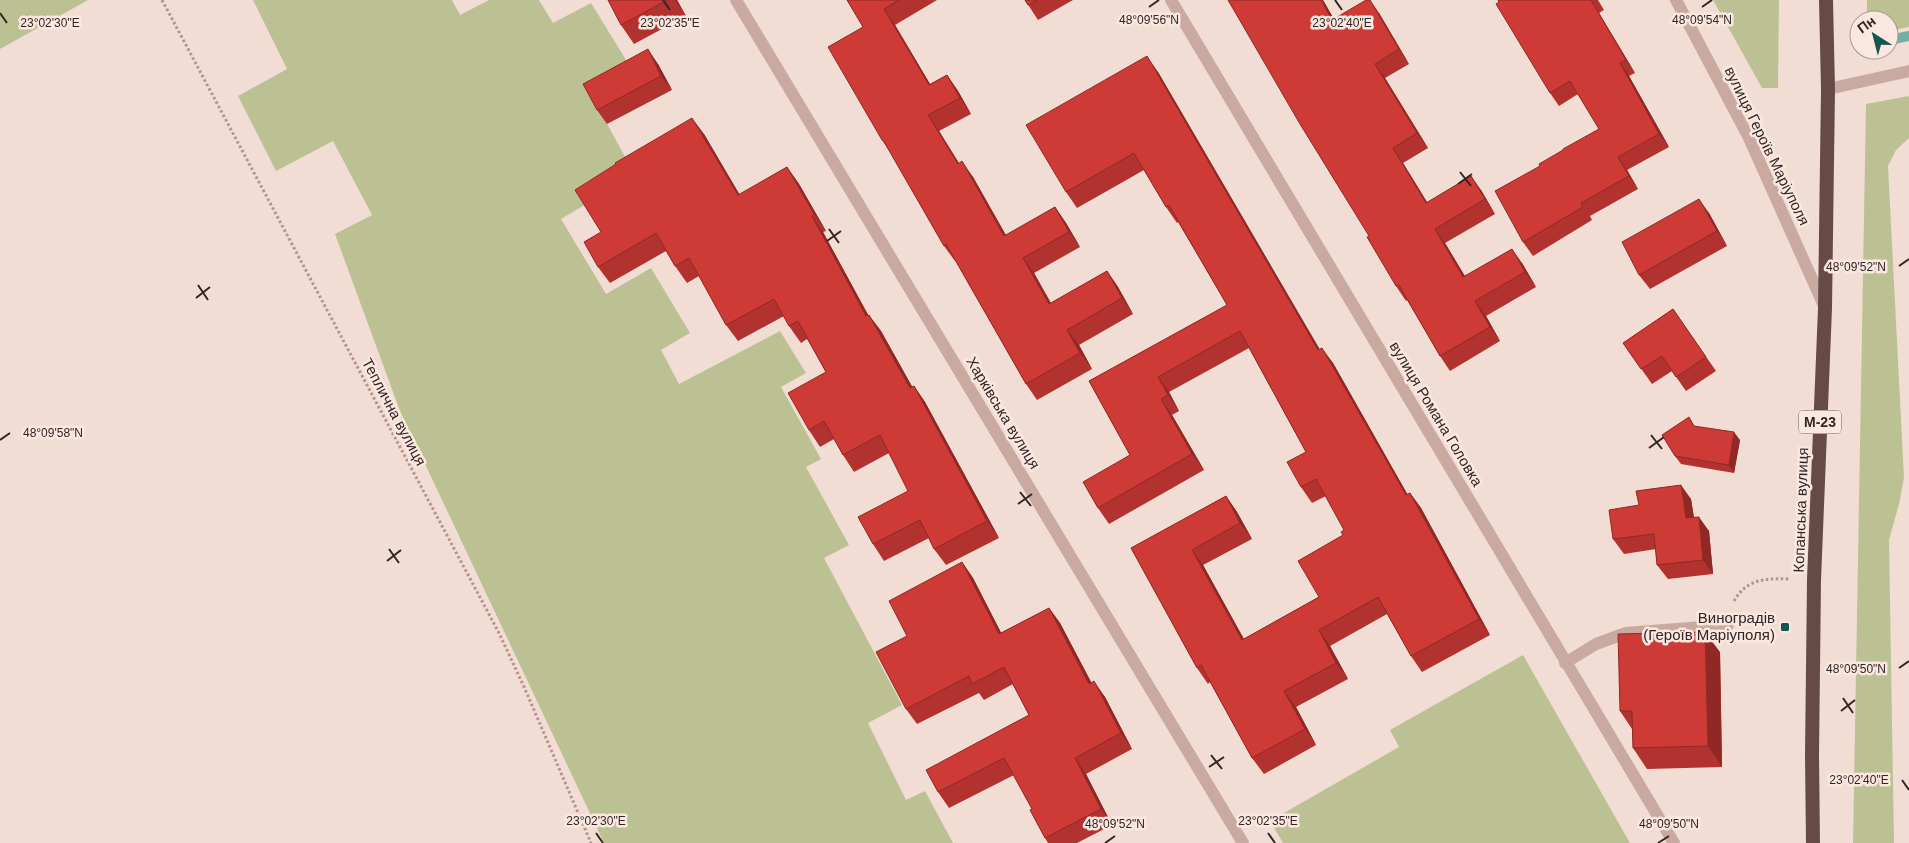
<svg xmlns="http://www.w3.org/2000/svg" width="1909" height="843" font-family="Arial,sans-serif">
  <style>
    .green { fill: #bcc194 }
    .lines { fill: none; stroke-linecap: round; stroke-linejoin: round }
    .stream { stroke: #72b0a5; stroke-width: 10 }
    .path { stroke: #b6938a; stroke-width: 3; stroke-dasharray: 2.5 2.5; stroke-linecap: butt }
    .service { stroke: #caaaa0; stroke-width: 12 }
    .minor { stroke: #caaaa0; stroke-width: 12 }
    .trunk { stroke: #664a46; stroke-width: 14 }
    .wall { fill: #b1322e }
    .shaded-wall { fill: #902926 }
    .building { fill: #ce3a36; stroke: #902926 }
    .ticks { fill: none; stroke: #332524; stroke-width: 2 }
    .poi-dot { fill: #17564d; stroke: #fae8e0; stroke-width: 2 }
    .labels { text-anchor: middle; stroke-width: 5; stroke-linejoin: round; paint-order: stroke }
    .shield { fill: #fae8e0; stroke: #6f605c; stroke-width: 1 }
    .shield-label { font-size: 14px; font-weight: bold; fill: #332524 }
    .street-label { font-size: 15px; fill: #332524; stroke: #fae8e0 }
    .poi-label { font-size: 15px; fill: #332524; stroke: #fae8e0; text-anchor: end }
    .ticks-label { font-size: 12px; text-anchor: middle; fill: #332524; stroke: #fae8e0; stroke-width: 5; stroke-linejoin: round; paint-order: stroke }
  </style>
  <rect width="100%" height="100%" fill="#f2ddd4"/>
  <g class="green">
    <path d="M0,0H88L0,49Z"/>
    <path d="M253,0H452L460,15L489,0H539L553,23L591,3L636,76L593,98L635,175L561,219L606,294L651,268L690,333L661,350L679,384L780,331L806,373L781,387L821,459L806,467L849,545L824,558L902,705L868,723L906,800L925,791L953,843H604L400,411L335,234L372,215L333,141L276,171L238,96L287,69Z"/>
    <path d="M1713,0H1779L1778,88H1762Z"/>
    <path d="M1867,0H1909V27L1889,31V20H1867Z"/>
    <path d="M1909,96V138L1896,150L1888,166L1904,478L1899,504L1889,540L1894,843H1853L1866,104Z"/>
    <path d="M1523,655L1630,843H1283L1270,821L1399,747L1390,730Z"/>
  </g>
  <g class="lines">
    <path class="stream" d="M1889,40L1909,36"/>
    <g class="path">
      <path d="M162,0L499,633L525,689L591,843"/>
      <path d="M1734,601C1746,579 1766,578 1789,579"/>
    </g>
    <path class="service" d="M1565,663L1596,644L1626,633L1728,625"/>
    <g class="minor">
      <path d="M736,0L1243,843"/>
      <path d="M1171,0L1674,843"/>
      <path d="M1676,0L1749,138L1825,308"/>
      <path d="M1828,89L1909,71"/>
    </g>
    <path class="trunk" d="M1813,843L1812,755L1814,580L1825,308L1828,89L1826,0"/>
  </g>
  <g class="wall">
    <path d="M608,0H677L686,16L634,44L621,25Z"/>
    <path d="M847,0H937L895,25L930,84L947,75L958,91L971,114L939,131L959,163L973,177L1006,235L1055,207L1066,223L1080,247L1034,273L1051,303L1107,271L1118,287L1133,314L1079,345L1092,369L1037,400L1026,384L956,261H955L944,246L891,153L882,140L863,27Z"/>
    <path d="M1025,0H1073L1038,20Z"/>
    <path d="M1323,0L1334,19L1379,13L1409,64L1385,78L1428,148L1403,163L1427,202L1481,190L1495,214L1445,243L1465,276L1522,263L1536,287L1486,316L1500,341L1450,371L1440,356L1407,300L1406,301L1396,286L1369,236Z"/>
    <path d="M1498,0H1598L1604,10L1599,13L1635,73L1629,76L1669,147L1627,170L1638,189L1590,216L1592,220L1533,256L1523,242L1540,166L1599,129L1578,94L1559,106L1550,93Z"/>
    <path d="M658,64L672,90L607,124L597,110Z"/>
    <path d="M1158,72L1319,349L1333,363L1407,494L1410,493L1421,508L1490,635L1422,672L1411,656L1387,614L1330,646L1348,679L1296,707L1316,745L1264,774L1252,758L1210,682L1208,684L1197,668L1131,548L1226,496L1237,512L1252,539L1203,565L1244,639L1319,597L1343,535L1344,530L1326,496L1312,503L1301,487L1306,452L1249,348L1169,392L1179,411L1172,415L1204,470L1109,524L1098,508L1130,455L1089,381L1227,305L1178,222L1177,223L1166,207L1144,170L1077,208L1066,192Z"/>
    <path d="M704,134L739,195L787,167L799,184L826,231L823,232L868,315L881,331L912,387L914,386L925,402L999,538L946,565L934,549L929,538L884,561L873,544L908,491L889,453L854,472L843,455L834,439L820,447L809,430L826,372L807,339L801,343L789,326L784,316L738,341L726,325L699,276L687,283L675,266L666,251L610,283L598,267L601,232Z"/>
    <path d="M1709,213L1727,246L1650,289L1639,275Z"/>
    <path d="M1673,309L1716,371L1686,391L1672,371L1652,384L1623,343Z"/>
    <path d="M1695,426L1740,440L1734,473L1681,464L1675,456Z"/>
    <path d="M1691,499L1694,517L1709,531L1713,574L1668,579L1657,565L1656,549L1624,554L1613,539Z"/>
    <path d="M962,562L973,578L1001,633L1049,608L1060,623L1091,682L1105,697L1132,749L1086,774L1112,825L1077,843H1048L1045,838L1032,809L1014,775L949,808L938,792L1029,715L1013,684L984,700L979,693L917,724L906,709L907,636Z"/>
    <path d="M1720,652L1722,767L1647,769L1633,748L1632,729L1620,711Z"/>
  </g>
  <g class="shaded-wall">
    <path d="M675,0H677L686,16Z"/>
    <path d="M1321,0H1323L1342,34L1332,20Z"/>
    <path d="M1370,0L1379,13L1409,64L1399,49Z"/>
    <path d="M1591,0L1599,13L1635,73L1626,60Z"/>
    <path d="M884,9L895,25L940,101L929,85Z"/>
    <path d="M648,49L658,64L672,90L661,76Z"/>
    <path d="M1147,56L1158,72L1329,365L1318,350Z"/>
    <path d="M1620,63L1629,76L1669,147L1659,134Z"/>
    <path d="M1375,64L1385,78L1428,148L1417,133Z"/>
    <path d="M947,75L958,91L971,114L960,98Z"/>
    <path d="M928,115L939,131L969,180L958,164Z"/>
    <path d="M692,118L704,134L750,212L738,195Z"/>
    <path d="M1393,148L1403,163L1436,217L1426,203Z"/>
    <path d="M1618,157L1627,170L1638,189L1629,176Z"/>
    <path d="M962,161L973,177L1015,252L1004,236Z"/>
    <path d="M787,167L799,184L826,231L814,214Z"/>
    <path d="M1471,176L1481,190L1495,214L1485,199Z"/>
    <path d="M1699,199L1709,213L1727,246L1717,231Z"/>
    <path d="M1055,207L1066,223L1080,247L1069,232Z"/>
    <path d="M812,216L823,232L878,333L866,316Z"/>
    <path d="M1435,229L1445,243L1474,292L1463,277Z"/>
    <path d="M1512,249L1522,263L1536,287L1525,272Z"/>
    <path d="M1023,258L1034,273L1060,320L1049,304Z"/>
    <path d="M1107,271L1118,287L1133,314L1122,298Z"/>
    <path d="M1475,301L1486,316L1500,341L1490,327Z"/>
    <path d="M869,315L881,331L922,404L910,388Z"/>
    <path d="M1067,330L1079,345L1092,369L1080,353Z"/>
    <path d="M1322,348L1333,363L1417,511L1406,495Z"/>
    <path d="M1158,377L1169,392L1179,411L1168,395Z"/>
    <path d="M914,386L925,402L999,538L987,521Z"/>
    <path d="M1161,399L1172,415L1204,470L1192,454Z"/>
    <path d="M1734,432L1740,440L1734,473L1729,465Z"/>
    <path d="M1681,485L1691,499L1696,533L1686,518Z"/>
    <path d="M1410,493L1421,508L1490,635L1479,619Z"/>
    <path d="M1226,496L1237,512L1252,539L1240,523Z"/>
    <path d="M1699,517L1709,531L1713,574L1703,560Z"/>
    <path d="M1192,550L1203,565L1253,656L1242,640Z"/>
    <path d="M962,562L973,578L1010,650L999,634Z"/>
    <path d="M1049,608L1060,623L1100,699L1089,684Z"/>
    <path d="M1319,630L1330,646L1348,679L1336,663Z"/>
    <path d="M1705,632L1720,652L1722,767L1708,746Z"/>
    <path d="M1094,681L1105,697L1132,749L1121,733Z"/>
    <path d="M1284,691L1296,707L1316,745L1305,729Z"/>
    <path d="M1075,758L1086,774L1112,825L1101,809Z"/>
  </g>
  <g class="building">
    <path d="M608,0H667L621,25Z"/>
    <path d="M847,0H899L884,9L929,85L947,75L960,98L928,115L958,164L962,161L1004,236L1055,207L1069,232L1023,258L1049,304L1107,271L1122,298L1067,330L1080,353L1026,384L946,244L944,246L883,140H882L828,47L863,27Z"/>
    <path d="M1025,0H1037L1028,5Z"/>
    <path d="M1228,0H1321L1332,20L1366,0H1370L1399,49L1375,64L1417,133L1393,148L1426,203L1471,176L1485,199L1435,229L1463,277L1512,249L1525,272L1475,301L1490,327L1440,356L1399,285L1396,286L1367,237L1369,236L1300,124Z"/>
    <path d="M1498,0H1591L1626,60L1620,63L1659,134L1618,157L1629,176L1581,203L1583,207L1523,242L1495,191L1540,166L1539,164L1563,150V149L1599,129L1570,81L1550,93L1496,4L1499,2Z"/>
    <path d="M648,49L661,76L597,110L583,84Z"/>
    <path d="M1147,56L1318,350L1322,348L1406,495L1410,493L1479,619L1411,656L1378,597L1319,630L1336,663L1284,691L1305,729L1252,758L1201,665L1197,668L1131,548L1226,496L1240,523L1192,550L1242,640L1319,597L1298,561L1343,535L1341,532L1344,530L1316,479L1301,487L1287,462L1306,452L1240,331L1158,377L1168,395L1161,399L1192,454L1098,508L1083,482L1130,455L1089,381L1227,305L1169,205L1166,207L1134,153L1066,192L1026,125Z"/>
    <path d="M692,118L738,195L787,167L814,214L812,216L866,316L869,315L910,388L914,386L987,521L934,549L920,520L873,544L858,517L908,491L880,435L843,455L824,421L809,430L788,393L826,372L798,321L789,326L774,299L726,325L689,258L675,266L656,233L598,267L584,242L601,232L575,190L616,164L615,163Z"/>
    <path d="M1699,199L1717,231L1639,275L1622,242Z"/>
    <path d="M1673,309L1706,357L1676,377L1662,356L1641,369L1623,343Z"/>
    <path d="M1689,417L1694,426L1734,432L1729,465L1675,456L1662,435Z"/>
    <path d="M1681,485L1686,518L1699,517L1703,560L1657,565L1654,534L1613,539L1609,510L1639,505L1636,491Z"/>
    <path d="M962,562L999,634L1049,608L1089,684L1094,681L1121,733L1075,758L1101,809L1045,838L1030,810L1032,809L1004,758L938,792L926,770L1029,715L1004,667L972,684L969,676L906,709L876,652L907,636L889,601Z"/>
    <path d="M1705,632L1708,746L1633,748L1632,711H1620L1618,634Z"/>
  </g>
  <path class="ticks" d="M663,0L670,10M1335,0L1342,10M1149,7L1159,0M1702,7L1712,0M0,13L7,23M1460,172L1471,186M1458,184L1472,174M829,229L839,243M827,241L841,231M1899,266L1909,259M198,285L208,300M196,298L210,287M1651,435L1662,449M0,440L10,433M1649,448L1664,437M1020,492L1031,506M1018,504L1032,494M389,549L399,563M387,561L401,550M1899,668L1909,661M1843,698L1853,713M1841,711L1855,700M1211,755L1222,769M1209,767L1224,757M1902,780L1909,790M596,833L603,843M1268,833L1275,843M1105,843L1115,836M1658,843L1669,836"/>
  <rect class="poi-dot" x="1780" y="622" width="10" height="10" rx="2.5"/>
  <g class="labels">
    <rect class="shield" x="1799" y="410.5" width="42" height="23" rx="4"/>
    <g class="shield-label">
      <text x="1820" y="427">М-23</text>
    </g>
    <g class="street-label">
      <text transform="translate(1767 146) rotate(64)" y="5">вулиця Героїв Маріуполя</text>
      <text transform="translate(394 412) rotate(62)" y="5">Теплична вулиця</text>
      <text transform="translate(1003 413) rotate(59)" y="5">Харківська вулиця</text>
      <text transform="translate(1436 414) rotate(59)" y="5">вулиця Романа Головка</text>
      <text transform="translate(1801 510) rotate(-88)" y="5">Копанська вулиця</text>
    </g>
    <g class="poi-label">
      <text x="1775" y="623">Виноградів<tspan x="1775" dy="17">(Героїв Маріуполя)</tspan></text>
    </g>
  </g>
  <g class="ticks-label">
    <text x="1149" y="24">48°09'56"N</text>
    <text x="1702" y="24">48°09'54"N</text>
    <text x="670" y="27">23°02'35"E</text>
    <text x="1342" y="27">23°02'40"E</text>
    <text x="50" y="27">23°02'30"E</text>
    <text x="1856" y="271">48°09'52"N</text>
    <text x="53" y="437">48°09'58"N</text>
    <text x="1856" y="673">48°09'50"N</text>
    <text x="1859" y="784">23°02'40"E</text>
    <text x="596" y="825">23°02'30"E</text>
    <text x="1268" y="825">23°02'35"E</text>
    <text x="1115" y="828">48°09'52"N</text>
    <text x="1669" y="828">48°09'50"N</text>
  </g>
  <g transform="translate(1874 35) rotate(324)"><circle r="24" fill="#fae8e0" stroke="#aa9a95"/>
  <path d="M0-4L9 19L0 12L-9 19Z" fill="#17564d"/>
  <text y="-8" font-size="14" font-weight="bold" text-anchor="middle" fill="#332524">Пн</text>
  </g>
</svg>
